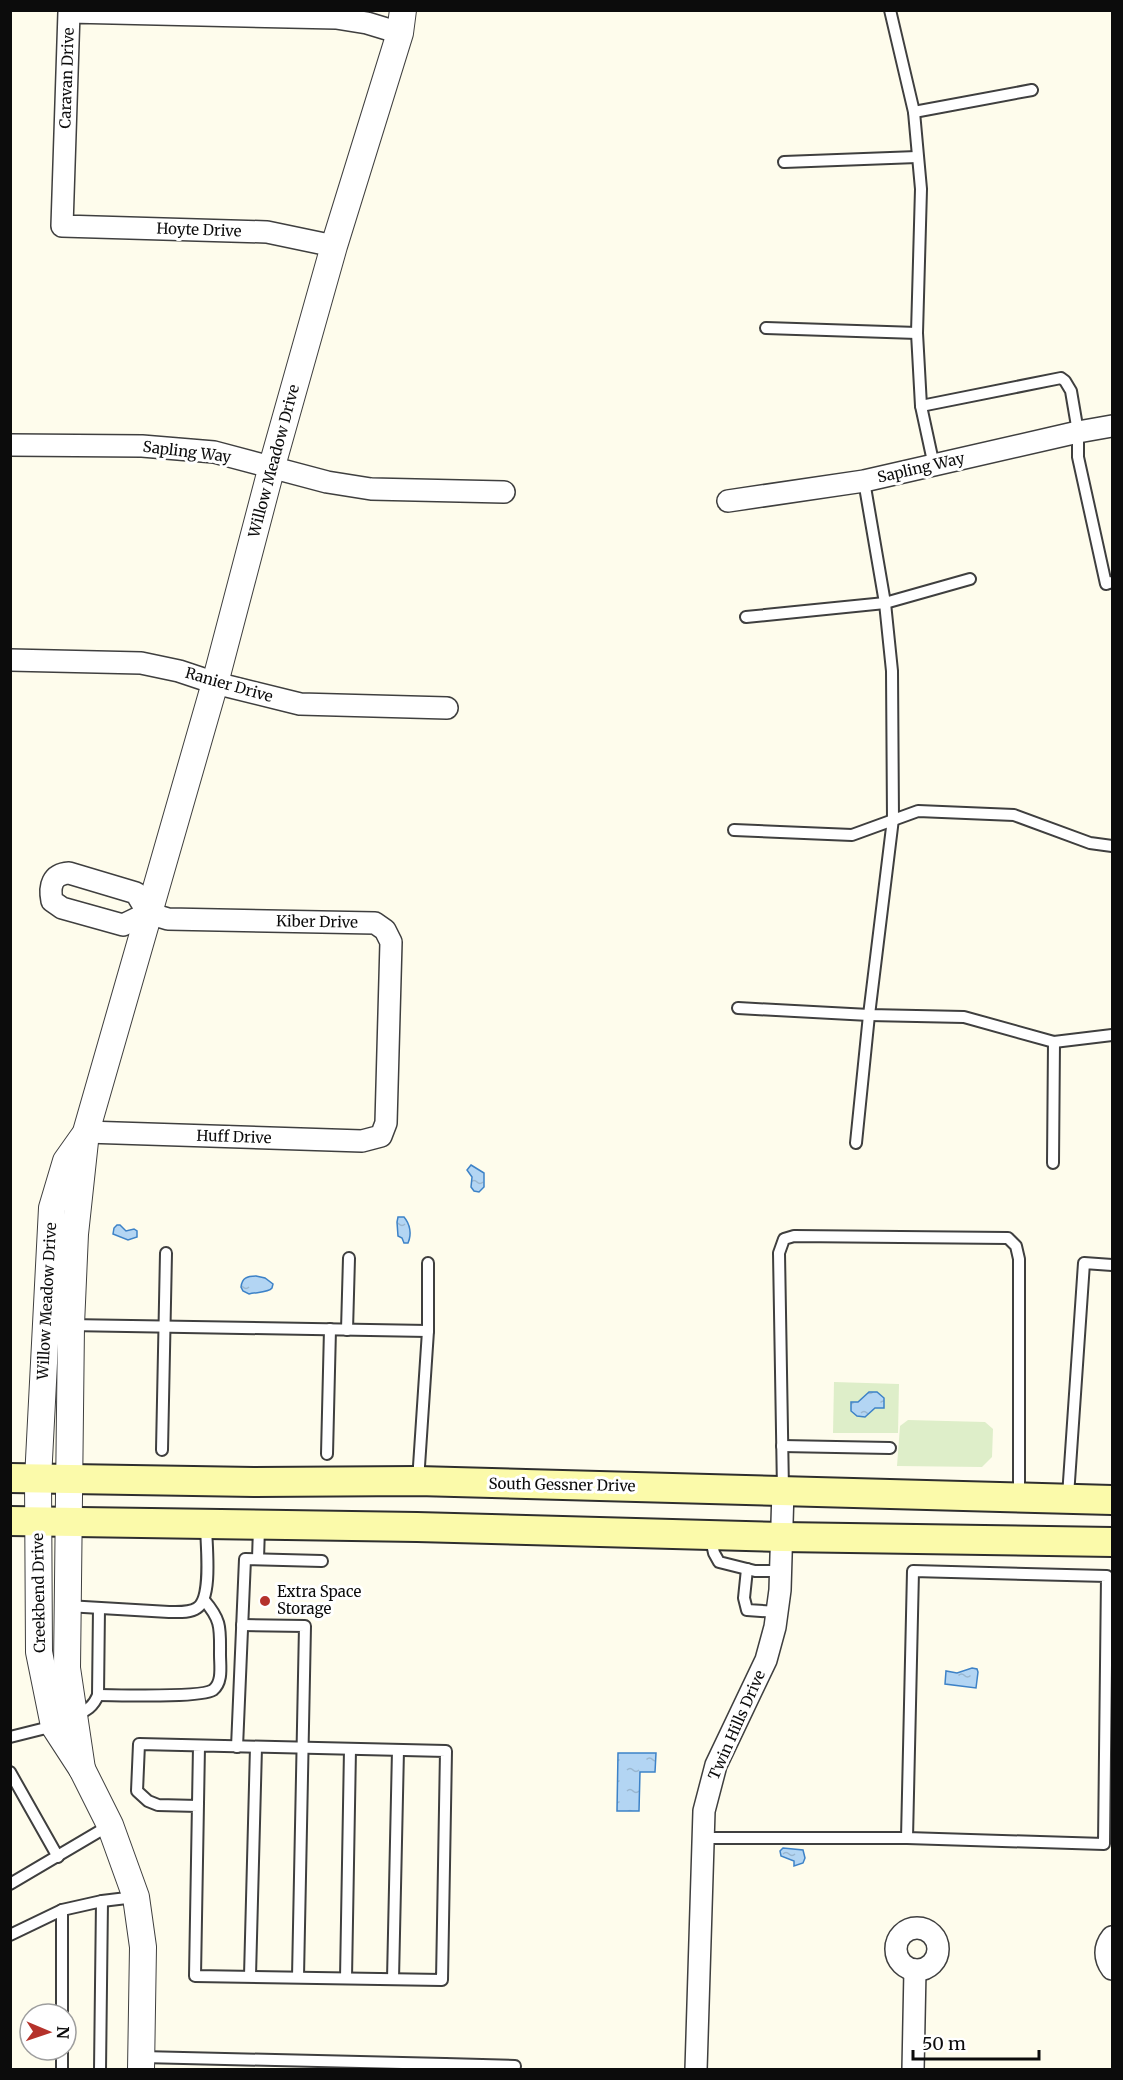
<svg xmlns="http://www.w3.org/2000/svg" width="1123" height="2080" font-family="Merriweather,serif">
  <style>
    .pitch { fill: #deeec9 }
    .water { fill: url(#water-ripples); stroke: #3d82c7; stroke-width: 1.5 }
    .lines { fill: none; stroke-linecap: round; stroke-linejoin: round }
    .service-casing { stroke: #3f3f3f; stroke-width: 14 }
    .minor-casing { stroke: #3f3f3f; stroke-width: 24 }
    .tertiary-casing { stroke: #3f3f3f; stroke-width: 28 }
    .secondary-casing { stroke: #2e2e2e; stroke-width: 32 }
    .service { stroke: #fff; stroke-width: 10 }
    .minor { stroke: #fff; stroke-width: 21 }
    .tertiary { stroke: #fff; stroke-width: 26 }
    .secondary { stroke: #fbfaaa; stroke-width: 28 }
    .poi-dot { fill: #b5322b; stroke: #fff; stroke-width: 2 }
    .labels { text-anchor: middle; stroke-width: 6; stroke-linejoin: round; paint-order: stroke }
    .street-label { font-size: 15px; fill: #0c0c0c; stroke: #fff }
    .poi-label { font-size: 15px; fill: #0c0c0c; stroke: #fff; text-anchor: start }
  </style>
  <defs>
    <pattern id="water-ripples" width="26" height="14" patternUnits="userSpaceOnUse" patternTransform="scale(1.5)"><rect width="26" height="14" fill="#b3d5f3"/><path d="M2 4q2-2 4 0t4 0M15 11q2-2 4 0t4 0" fill="none" stroke="#99b6cf"/></pattern>
  </defs>
  <rect width="100%" height="100%" fill="#fefcec"/>
  <g class="pitch">
    <path d="M834,1382L899,1384L898,1433H833Z"/>
    <path d="M908,1420L985,1422L993,1429L992,1457L982,1467L897,1466L900,1426Z"/>
  </g>
  <g class="water">
    <path d="M471,1165L484,1173V1187L479,1192L474,1191L471,1187L472,1177L467,1170Z"/>
    <path d="M398,1217H404C410,1224 412,1234 408,1243H404L402,1238L398,1236L397,1222Z"/>
    <path d="M117,1225H120L126,1231L134,1229L137,1231V1237L128,1240L113,1234L114,1228Z"/>
    <path d="M256,1276L265,1278L273,1284L272,1288C268,1293 256,1292 249,1294L243,1291L241,1287C242,1278 247,1276 256,1276Z"/>
    <path d="M869,1392H877L884,1398V1408H875L865,1417L857,1416L851,1411V1402H858Z"/>
    <path d="M972,1668L977,1669L978,1672L976,1688L945,1684L946,1671L957,1673Z"/>
    <path d="M618,1753H656L655,1772H640L639,1811H617Z"/>
    <path d="M783,1848L803,1850L805,1858L803,1863L794,1866V1861L781,1856L780,1851Z"/>
  </g>
  <g class="lines">
    <defs>
      <g id="service">
        <path d="M890,10L914,112L921,189L917,333L921,406L934,466"/>
        <path d="M914,112L1032,90"/>
        <path d="M784,162L917,157"/>
        <path d="M766,328L917,333"/>
        <path d="M921,406L1061,378L1065,381L1071,391L1078,432V457L1106,584L1112,582"/>
        <path d="M746,617L885,603L970,579"/>
        <path d="M734,830L852,835L918,811L1014,815L1090,843L1112,846"/>
        <path d="M738,1008L869,1015L964,1017L1054,1042L1112,1035"/>
        <path d="M856,1143L869,1015L893,819L892,671L885,603L864,481"/>
        <path d="M1053,1163L1054,1042"/>
        <path d="M69,1325L428,1331"/>
        <path d="M347,1330L349,1258"/>
        <path d="M782,1446L890,1448"/>
        <path d="M162,1450L166,1253"/>
        <path d="M327,1454L330,1329"/>
        <path d="M418,1481L428,1331V1263"/>
        <path d="M783,1490L779,1253L784,1239L794,1236L1008,1238L1016,1246L1019,1259V1496"/>
        <path d="M1068,1496L1084,1263L1112,1265"/>
        <path d="M710,1535L714,1553L719,1562L755,1571H781"/>
        <path d="M258,1559L259,1527"/>
        <path d="M747,1569L744,1598L747,1610L777,1612"/>
        <path d="M913,1571L1107,1576L1104,1844L907,1838Z"/>
        <path d="M67,1606L169,1612C178,1612 190,1613 197,1608C213,1598 206,1543 206,1525"/>
        <path d="M242,1625L305,1626L298,1977"/>
        <path d="M98,1695C117,1695 201,1698 213,1690C223,1682 220,1666 220,1655C220,1628 222,1621 204,1600"/>
        <path d="M73,1717C85,1711 93,1708 98,1695L99,1608"/>
        <path d="M10,1737L54,1726"/>
        <path d="M237,1747L245,1559L322,1561"/>
        <path d="M10,1772L58,1857"/>
        <path d="M198,1806L158,1805L148,1801L137,1791L139,1744L446,1751L442,1980L195,1976L199,1746"/>
        <path d="M702,1838H907"/>
        <path d="M10,1884L110,1825"/>
        <path d="M10,1935L62,1910L102,1901L135,1897"/>
        <path d="M250,1976L256,1747"/>
        <path d="M346,1978L350,1749"/>
        <path d="M393,1979L398,1750"/>
        <path d="M62,2014V1910"/>
        <path d="M142,2057L445,2064V2070"/>
        <path d="M445,2064L515,2066L514,2070"/>
        <path d="M62,2070V2050"/>
        <path d="M100,2070L102,1901"/>
      </g>
      <g id="minor">
        <path d="M334,246L267,232L62,226L69,12L336,18L367,23L400,33"/>
        <path d="M10,445L142,446L214,452L327,482L371,489L504,492"/>
        <path d="M728,501L864,481L1078,432L1112,426"/>
        <path d="M10,660L141,663L179,671L215,683L300,704L447,708"/>
        <path d="M69,873L136,893L148,913L123,925L62,908L52,901C49,886 52,874 69,873Z"/>
        <path d="M86,1132L362,1141L381,1136L386,1123L391,942L385,930L375,923L168,919L148,913"/>
        <circle cx="917" cy="1949" r="21"/>
        <path d="M1112,1937C1104,1947 1104,1958 1112,1969"/>
        <path d="M696,2070L704,1811L716,1765L766,1660L775,1627L780,1590L783,1490"/>
        <path d="M913,2070L915,1970"/>
      </g>
      <g id="tertiary">
        <path d="M83,1137L66,1161L52,1208L38,1479L39,1652L54,1726L82,1769L110,1825L136,1897L143,1947L141,2070"/>
        <path d="M82,1769L67,1668L71,1325L75,1234L86,1132L215,683L272,466L334,246L400,33L403,10"/>
      </g>
      <g id="secondary">
        <path d="M10,1478L254,1482L418,1481L1112,1500"/>
        <path d="M10,1521L417,1527L782,1537L1112,1542"/>
      </g>
    </defs>
    <use href="#service" class="service-casing"/>
    <use href="#minor" class="minor-casing"/>
    <use href="#tertiary" class="tertiary-casing"/>
    <use href="#secondary" class="secondary-casing"/>
    <use href="#service" class="service"/>
    <use href="#minor" class="minor"/>
    <use href="#tertiary" class="tertiary"/>
    <use href="#secondary" class="secondary"/>
  </g>
  <circle class="poi-dot" cx="265" cy="1601" r="6"/>
  <g class="labels">
    <g class="street-label">
      <text transform="translate(67 78) rotate(-88)" y="5">Caravan Drive</text>
      <text transform="translate(199 230) rotate(2)" y="5">Hoyte Drive</text>
      <text transform="translate(187 452) rotate(7)" y="5">Sapling Way</text>
      <text transform="translate(274 461) rotate(-75)" y="5">Willow Meadow Drive</text>
      <text transform="translate(921 468) rotate(-13)" y="5">Sapling Way</text>
      <text transform="translate(229 685) rotate(16)" y="5">Ranier Drive</text>
      <text transform="translate(317 922) rotate(1)" y="5">Kiber Drive</text>
      <text transform="translate(234 1137) rotate(2)" y="5">Huff Drive</text>
      <text transform="translate(47 1301) rotate(-87)" y="5">Willow Meadow Drive</text>
      <text transform="translate(562 1485) rotate(1)" y="5">South Gessner Drive</text>
      <text transform="translate(39 1593) rotate(-91)" y="5">Creekbend Drive</text>
      <text transform="translate(737 1725) rotate(-66)" y="5">Twin Hills Drive</text>
    </g>
    <g class="poi-label">
      <text x="277" y="1597">Extra Space<tspan x="277" dy="17">Storage</tspan></text>
    </g>
  </g>
  <rect width="1123" height="2080" fill="none" stroke="#0c0c0c" stroke-width="24"/>
  <g transform="translate(48 2032) rotate(92)"><circle r="28" fill="#ffffff" stroke="#9e9e9e" stroke-width="1.5"/>
  <path d="M0-4.5L10 22L0 15L-10 22Z" fill="#b5322b"/>
  <text y="-9" font-size="16" font-weight="bold" text-anchor="middle" fill="#0c0c0c">N</text>
  </g>
  <path d="M913 2050v9h126v-9" fill="none" stroke="#0c0c0c" stroke-width="3"/>
  <text x="922" y="2050" font-size="18" fill="#0c0c0c" stroke="#ffffff" stroke-width="4.5" paint-order="stroke">50 m</text>
</svg>
